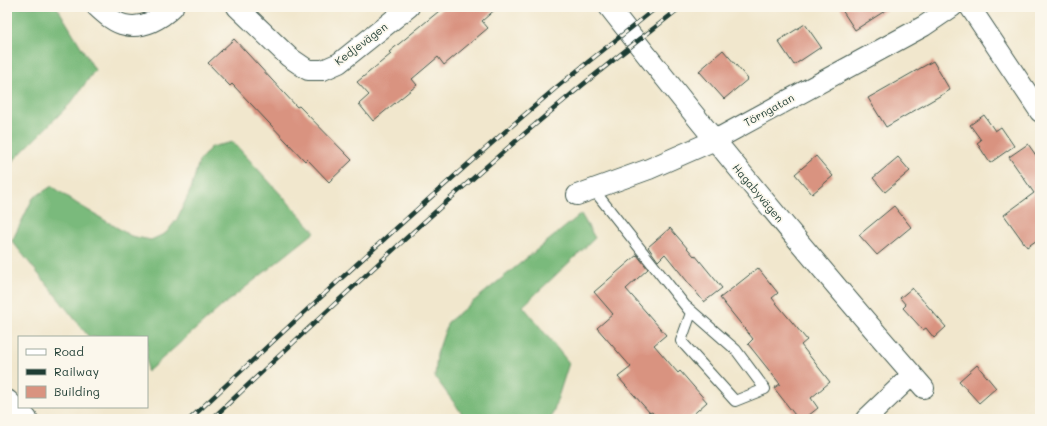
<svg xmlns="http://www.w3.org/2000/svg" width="1047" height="426" font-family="Mali,sans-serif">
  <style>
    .forest { fill: #7aba7b; stroke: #4c7c58 }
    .building { fill: #d99380 }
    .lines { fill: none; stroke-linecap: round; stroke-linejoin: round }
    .service-casing { stroke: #3e564b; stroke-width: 12 }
    .minor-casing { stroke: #3e564b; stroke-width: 22 }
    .motorway-casing { stroke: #3e564b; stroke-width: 24 }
    .service { stroke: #fff; stroke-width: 10 }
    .minor { stroke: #fff; stroke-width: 20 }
    .motorway { stroke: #fff; stroke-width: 22 }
    .rail-casing { stroke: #1f3d34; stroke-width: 4.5 }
    .rail { stroke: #fbf7ec; stroke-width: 3; stroke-dasharray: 9; stroke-linecap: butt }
    .labels { text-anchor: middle; stroke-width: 3.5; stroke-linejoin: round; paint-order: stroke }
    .street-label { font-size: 11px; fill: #1f3d34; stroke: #fbf7ec }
  </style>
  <rect width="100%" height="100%" fill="#fbf7ec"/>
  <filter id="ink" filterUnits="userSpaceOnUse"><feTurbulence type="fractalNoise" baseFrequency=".025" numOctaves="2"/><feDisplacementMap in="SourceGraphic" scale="8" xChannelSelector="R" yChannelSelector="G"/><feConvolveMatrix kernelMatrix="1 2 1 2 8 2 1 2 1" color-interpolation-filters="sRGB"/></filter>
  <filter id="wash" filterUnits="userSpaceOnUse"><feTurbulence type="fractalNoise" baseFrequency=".012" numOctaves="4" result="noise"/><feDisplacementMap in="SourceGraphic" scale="16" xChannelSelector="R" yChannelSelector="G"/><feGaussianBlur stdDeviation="0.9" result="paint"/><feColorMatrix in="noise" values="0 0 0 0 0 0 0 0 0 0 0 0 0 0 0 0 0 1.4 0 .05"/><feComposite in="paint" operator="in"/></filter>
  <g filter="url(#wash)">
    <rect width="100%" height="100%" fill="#f1e7cd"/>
    <g class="forest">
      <path d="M7,7H57L95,70L71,103L7,167Z"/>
      <path d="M233,142L315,232L222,306L147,372V337H89L12,241L33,198L52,186L76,203L131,236L151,240L166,233L177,219L191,189L199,161L211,147Z"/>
      <path d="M581,214L595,238L523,306L569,363L551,419H466L435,377L437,354L448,322Z"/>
    </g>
    <g id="blocks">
      <g class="building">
        <path d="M444,7H498L482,21L488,28L444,65L438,57L412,79L417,85L373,121L359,104L369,95L357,82L391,54L389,52Z"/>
        <path d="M840,7H891L855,30Z"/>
        <path d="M805,24L821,47L794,65L778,41Z"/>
        <path d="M234,39L297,107L299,106L352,160L329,182L307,159L305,161L232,84L230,86L208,63Z"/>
        <path d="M723,50L748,79L724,99L699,71Z"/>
        <path d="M933,61L950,90L886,127L868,98Z"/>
        <path d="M984,115L995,131L1001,127L1014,146L990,163L977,143L981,140L970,125Z"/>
        <path d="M1028,144L1040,161V238L1027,247L1004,215L1034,193L1009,157Z"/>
        <path d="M816,156L833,176L812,194L795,174Z"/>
        <path d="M898,157L910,171L885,192L873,178Z"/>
        <path d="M894,206L911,227L877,255L859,235Z"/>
        <path d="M670,228L694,256L695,255L722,288L704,302L665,254L658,261L648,247Z"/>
        <path d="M637,255L648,269L626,289L666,335L654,345L678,373L680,371L707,402L688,419H658L652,412L650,413L618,377L631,367L597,328L613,314L594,292Z"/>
        <path d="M758,268L778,293L772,298L807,340L801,345L830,382L811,398L818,408L804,419H798L774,388L780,384L748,344L753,339L720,298Z"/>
        <path d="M912,288L946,327L934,338L926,328L923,330L903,308L906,305L900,298Z"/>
        <path d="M977,365L996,388L979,403L959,381Z"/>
      </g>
    </g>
  </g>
  <g filter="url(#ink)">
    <use href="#blocks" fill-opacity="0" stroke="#3e564b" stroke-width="1"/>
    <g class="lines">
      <defs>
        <path id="service" d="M593,189L691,313L681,341L735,401L765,389L736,350L687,307"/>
        <g id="minor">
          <path d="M97,7C105,14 114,23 125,25C143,29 161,19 173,7"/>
          <path d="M237,7L289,57L308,70H323L339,63L409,7"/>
          <path d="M609,7C710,137 816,264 924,388"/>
          <path d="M970,7L1040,112"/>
          <path d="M577,195L649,169L715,140L924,26L952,7"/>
          <path d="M866,419L912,375"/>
        </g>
        <path id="motorway" d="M7,401L26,419"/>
      </defs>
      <use href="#service" class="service-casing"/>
      <use href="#minor" class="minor-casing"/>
      <use href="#motorway" class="motorway-casing"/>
      <use href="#service" class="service"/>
      <use href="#minor" class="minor"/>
      <use href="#motorway" class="motorway"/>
      <defs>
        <g id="rail">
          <path d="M190,419C310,306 431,194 557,87C590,60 624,34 657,7"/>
          <path d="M212,419C329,309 445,199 568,97C605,66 643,37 681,7"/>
        </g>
      </defs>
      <use href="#rail" class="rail-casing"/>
      <use href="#rail" class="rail"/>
    </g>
  </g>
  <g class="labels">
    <g class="street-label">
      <text transform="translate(361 44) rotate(-37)" y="4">Kedjevägen</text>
      <text transform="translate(769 110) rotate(-29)" y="4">Törngatan</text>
      <text transform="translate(758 193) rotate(50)" y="4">Hagabyvägen</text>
    </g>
  </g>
  <rect width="1047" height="426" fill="none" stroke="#fbf7ec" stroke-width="24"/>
  <rect x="18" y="336" width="130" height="72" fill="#fbf7ec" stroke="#a3ada2"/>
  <rect x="26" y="349" width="20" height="6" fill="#ffffff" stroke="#a3ada2"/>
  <text x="54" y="356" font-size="12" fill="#1f3d34">Road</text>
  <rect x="26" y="369" width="20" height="6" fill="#1f3d34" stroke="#a3ada2"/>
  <text x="54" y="376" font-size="12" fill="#1f3d34">Railway</text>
  <rect x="26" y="386" width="20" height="12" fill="#d99380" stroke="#a3ada2"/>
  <text x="54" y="396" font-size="12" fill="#1f3d34">Building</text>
</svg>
